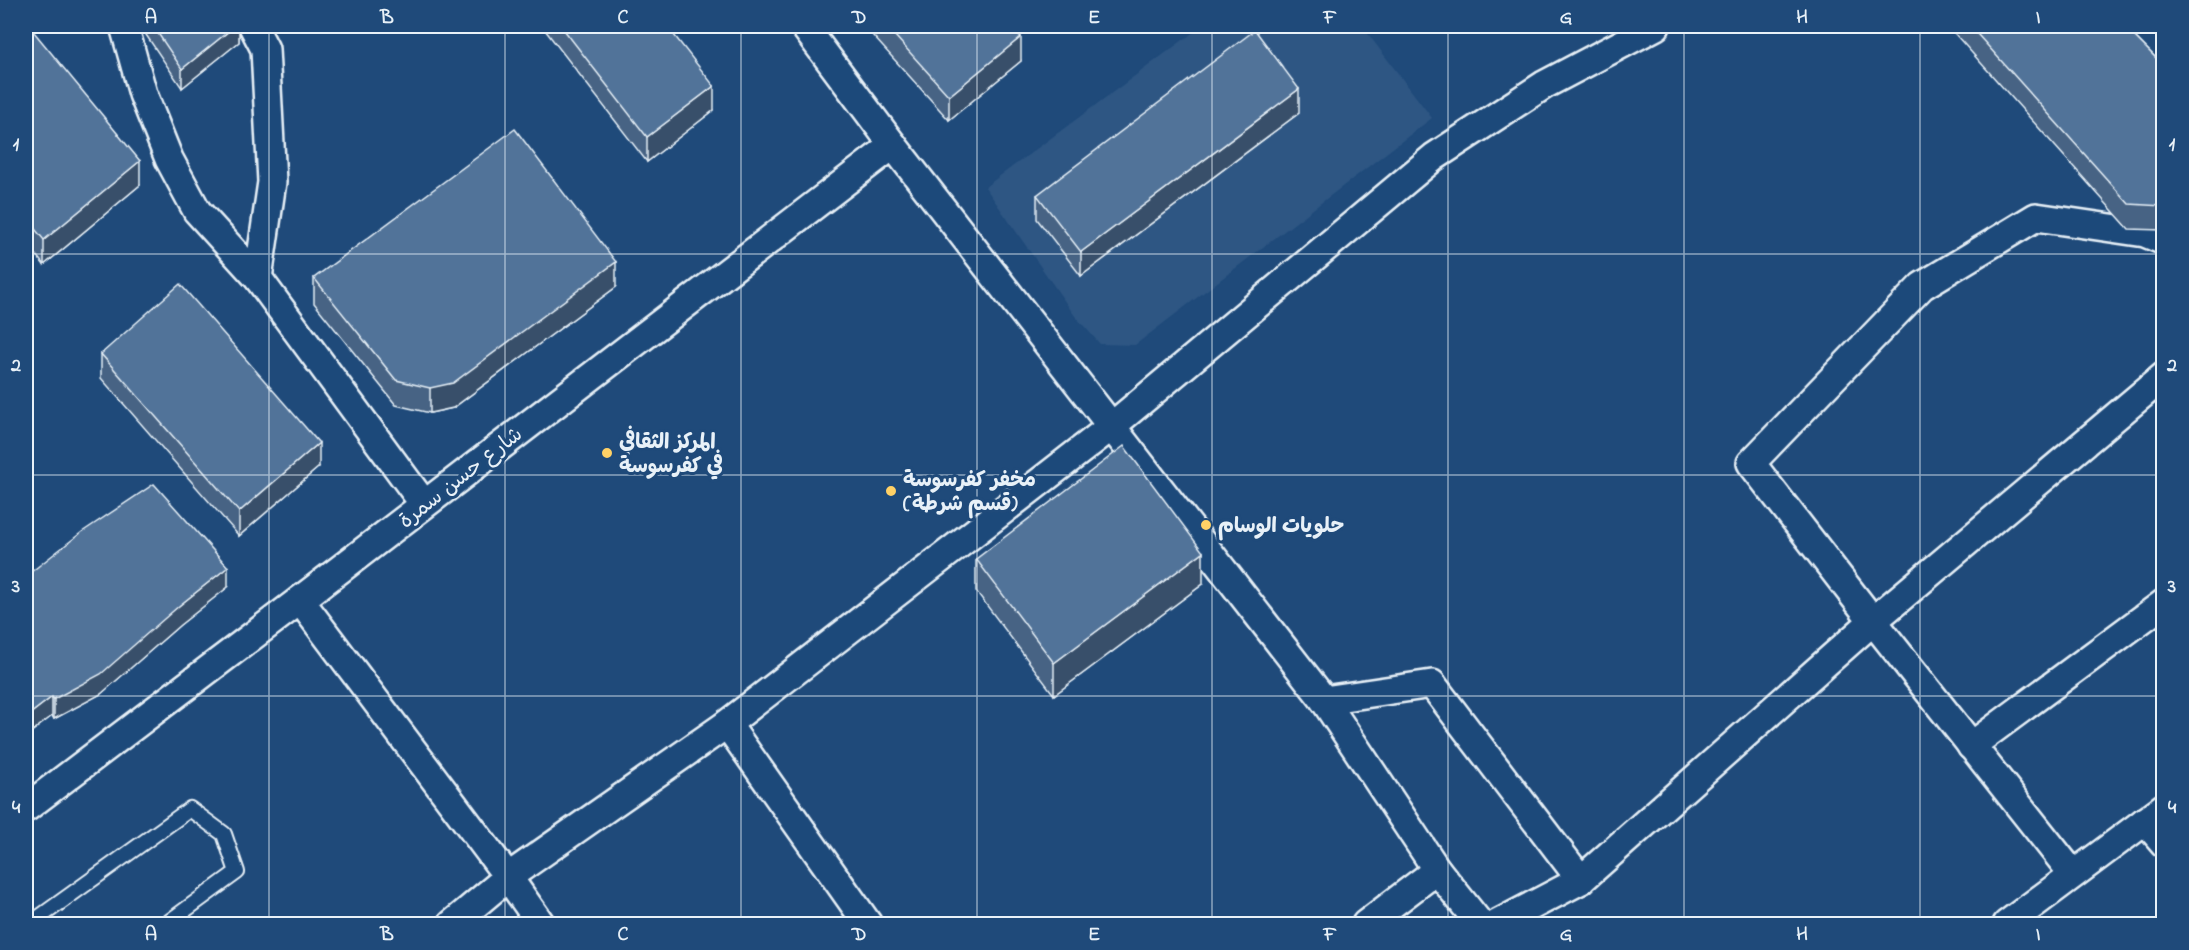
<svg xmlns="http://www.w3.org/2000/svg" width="2189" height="950" font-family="'Indie Flower','Playpen Sans Arabic',sans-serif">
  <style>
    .built { fill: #2e5683 }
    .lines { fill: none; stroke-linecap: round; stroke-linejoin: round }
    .lane-casing { stroke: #e8f1f8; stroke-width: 18 }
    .street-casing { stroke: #e8f1f8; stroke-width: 32 }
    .lane { stroke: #1f4a7a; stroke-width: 14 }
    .street { stroke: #1f4a7a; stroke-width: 27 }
    .wall { fill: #466384; stroke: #e8f1f8; stroke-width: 1.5 }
    .shaded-wall { fill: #39506b; stroke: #e8f1f8; stroke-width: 1.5 }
    .building { fill: #517399; stroke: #e8f1f8; stroke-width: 1.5 }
    .grid { fill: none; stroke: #e8f1f8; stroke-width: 1.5; stroke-opacity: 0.55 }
    .poi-dot { fill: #ffd166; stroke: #1f4a7a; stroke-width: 2 }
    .labels { text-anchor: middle; stroke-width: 6; stroke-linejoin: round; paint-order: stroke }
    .poi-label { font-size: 21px; font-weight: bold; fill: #e8f1f8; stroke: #1f4a7a; text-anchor: start }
    .street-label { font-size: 21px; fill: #e8f1f8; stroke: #1f4a7a }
    .neatline { fill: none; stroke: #e8f1f8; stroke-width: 2 }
    .grid-label { font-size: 20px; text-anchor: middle; font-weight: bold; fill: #e8f1f8 }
  </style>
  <rect width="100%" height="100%" fill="#1f4a7a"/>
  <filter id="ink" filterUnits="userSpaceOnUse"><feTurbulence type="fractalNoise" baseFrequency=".0167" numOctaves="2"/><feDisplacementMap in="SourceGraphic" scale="12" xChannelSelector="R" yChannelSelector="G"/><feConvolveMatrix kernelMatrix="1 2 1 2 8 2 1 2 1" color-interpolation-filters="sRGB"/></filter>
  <g filter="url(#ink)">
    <path class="built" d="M1202,26H1362L1432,118L1135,345L1100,344L1075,316L985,187Z"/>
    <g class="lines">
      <defs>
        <path id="lane" d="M30,924L190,809L224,834L237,872L166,924"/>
        <g id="street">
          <path d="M124,26L143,94L169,159L197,211L258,278L424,504"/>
          <path d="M253,26L265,49L272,182L258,278"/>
          <path d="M804,26L893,145L1324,700L1437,870L1480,924"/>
          <path d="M300,600L508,877L541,924"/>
          <path d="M1324,700L1432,684L1581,880"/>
          <path d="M727,724L868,924"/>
          <path d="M1971,746L2164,603"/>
          <path d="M26,808L300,600L893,145"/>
          <path d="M2145,821L2164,843"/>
          <path d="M2073,874L1873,621L1751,463L1922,286L2036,217L2145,233L2164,241"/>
          <path d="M452,924L508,877L727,724L1112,426L1434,157L1544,85L1656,26"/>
          <path d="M1366,924L1437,870"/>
          <path d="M1497,924L1581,880L1873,621L2164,376"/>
          <path d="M2007,924L2164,807"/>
        </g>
      </defs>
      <use href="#lane" class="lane-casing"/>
      <use href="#street" class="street-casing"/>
      <use href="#lane" class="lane"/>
      <use href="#street" class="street"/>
    </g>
    <g class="wall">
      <path d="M26,26L140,185L44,265L26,243Z"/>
      <path d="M140,26H239V42L182,88Z"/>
      <path d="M542,26H667L714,110L647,162Z"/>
      <path d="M864,26H1011L1021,61L949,120Z"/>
      <path d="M1948,26H2124L2160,62L2163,60V230L2129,229Z"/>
      <path d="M1299,113L1081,276L1037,219V195Z"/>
      <path d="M314,278L616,287L453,408L430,413L396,405L314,303Z"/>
      <path d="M101,354L319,467L239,536L101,378Z"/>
      <path d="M976,559L1203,584L1054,695L976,591Z"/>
      <path d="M26,576L228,587L180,625L101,694L54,719L52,716L26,736Z"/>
    </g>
    <g class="shaded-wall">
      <path d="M235,26H239V42L182,88V69Z"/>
      <path d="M1021,37V61L949,120V96Z"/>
      <path d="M714,86V110L647,162V137Z"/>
      <path d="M1299,89V113L1081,276V252Z"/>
      <path d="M140,161V185L44,265V240Z"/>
      <path d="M616,262V287L453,408L430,413V388Z"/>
      <path d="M319,443V467L239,536V512Z"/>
      <path d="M1203,552V584L1054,695V663Z"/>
      <path d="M228,567V587L180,625L101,694L54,719V699L180,605Z"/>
      <path d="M52,697V716L26,736V717Z"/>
    </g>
    <g class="building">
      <path d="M26,26H29L140,161L44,240L26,218Z"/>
      <path d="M153,26H235L182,69Z"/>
      <path d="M561,26H667L714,86L647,137Z"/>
      <path d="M886,26H1011L1021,37L949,96Z"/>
      <path d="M1970,26H2124L2160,62L2163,60V206L2129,204Z"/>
      <path d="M1255,30L1299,89L1081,252L1037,195Z"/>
      <path d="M515,129L616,262L453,383L430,388L396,380L314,278Z"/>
      <path d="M180,284L319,443L239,512L101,354Z"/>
      <path d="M1124,446L1203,552L1054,663L976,559Z"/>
      <path d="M154,484L228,567L180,605L101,674L54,699L52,697L26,717V576L82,532Z"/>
    </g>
  </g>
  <path class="grid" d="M269,26V924M505,26V924M741,26V924M977,26V924M1212,26V924M1448,26V924M1684,26V924M1920,26V924M26,254H2164M26,475H2164M26,696H2164"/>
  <g class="poi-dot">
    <circle cx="607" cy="453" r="6"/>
    <circle cx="891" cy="491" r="6"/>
    <circle cx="1206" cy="525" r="6"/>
  </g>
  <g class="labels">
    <g class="poi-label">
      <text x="619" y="448">المركز الثقافي<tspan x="619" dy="24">في كفرسوسة</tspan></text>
      <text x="903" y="486">مخفر كفرسوسة<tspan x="903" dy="24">(قسم شرطة)</tspan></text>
      <text x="1218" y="532">حلويات الوسام</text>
    </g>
    <g class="street-label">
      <text transform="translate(460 477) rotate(-38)" y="7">شارع حسن سمرة</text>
    </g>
  </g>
  <rect width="2189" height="950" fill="none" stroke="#1f4a7a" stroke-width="66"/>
  <rect x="33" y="33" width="2123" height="884" class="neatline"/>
  <g class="grid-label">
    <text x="151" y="23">A</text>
    <text x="387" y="23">B</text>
    <text x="623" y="23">C</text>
    <text x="859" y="23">D</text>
    <text x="1094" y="23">E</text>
    <text x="1330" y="23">F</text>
    <text x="1566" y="23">G</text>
    <text x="1802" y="23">H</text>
    <text x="2038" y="23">I</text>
    <text x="16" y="150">1</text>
    <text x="2172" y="150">1</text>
    <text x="16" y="371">2</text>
    <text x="2172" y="371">2</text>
    <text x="16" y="592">3</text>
    <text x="2172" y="592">3</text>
    <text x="16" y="813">4</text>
    <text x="2172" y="813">4</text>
    <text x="151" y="940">A</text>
    <text x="387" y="940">B</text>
    <text x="623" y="940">C</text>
    <text x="859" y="940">D</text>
    <text x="1094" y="940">E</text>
    <text x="1330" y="940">F</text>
    <text x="1566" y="940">G</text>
    <text x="1802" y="940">H</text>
    <text x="2038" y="940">I</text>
  </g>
</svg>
